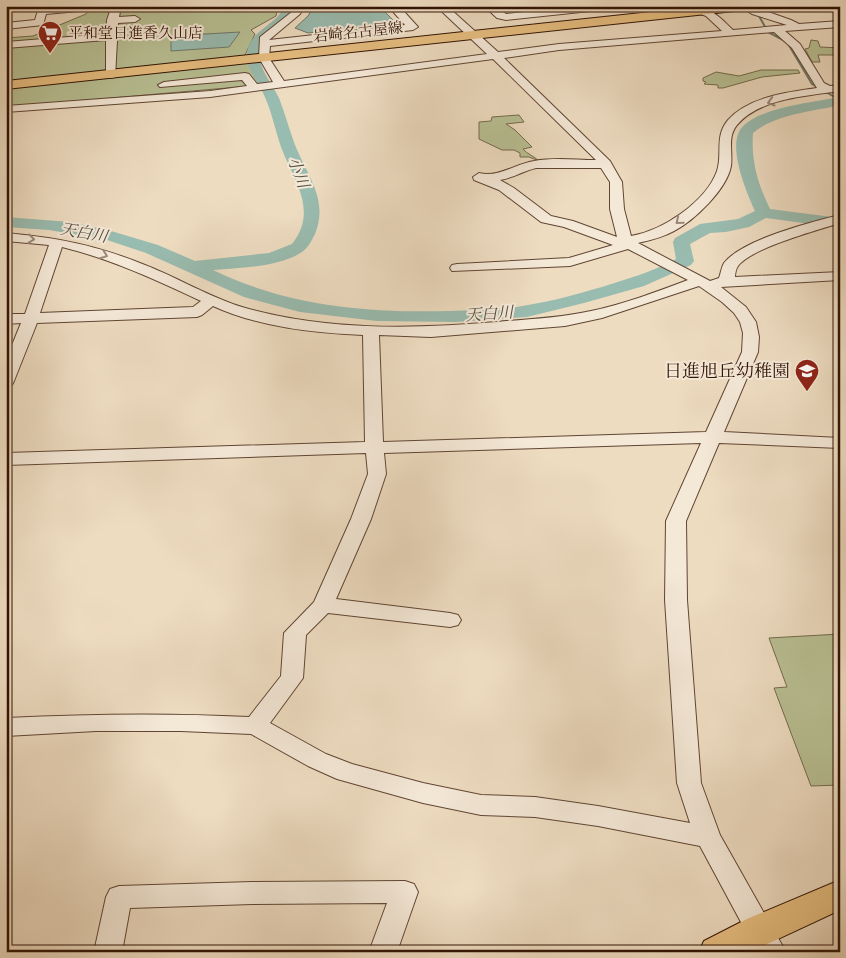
<svg xmlns="http://www.w3.org/2000/svg" width="846" height="958" font-family="'IM FELL DW Pica','Noto Serif JP',serif">
  <style>
    .green { fill: #b8c094; stroke: #746a4c }
    .water { fill: #99bcb0; stroke: #6f786b }
    .lines { fill: none; stroke-linecap: round; stroke-linejoin: round }
    .stream { stroke: #6f786b; stroke-width: 2 }
    .river { fill: #99bcb0; fill-rule: evenodd }
    .minor-casing { stroke: #604533; stroke-width: 2 }
    .major-casing { stroke: #301304; stroke-width: 2 }
    .minor { fill: #f4e8d7; fill-rule: evenodd }
    .major { fill: #e7be80; fill-rule: evenodd }
    .oneway { stroke: #9c8878 }
    .labels { text-anchor: middle; stroke-width: 4; stroke-linejoin: round; paint-order: stroke }
    .far-street-label { font-size: 15px; fill: #301304; stroke: #f4e8d7 }
    .far-poi-label { font-size: 15px; fill: #301304; stroke: #f4e8d7; text-anchor: start }
    .far-water-label { font-size: 16px; font-style: italic; fill: #554e40; stroke: #f4e8d7 }
    .poi-label { font-size: 18px; fill: #301304; stroke: #f4e8d7; text-anchor: end }
  </style>
  <rect width="100%" height="100%" fill="#eedcc1"/>
  <filter id="stains"><feTurbulence type="fractalNoise" baseFrequency=".004" numOctaves="4"/><feColorMatrix values="0 0 0 0 .2 0 0 0 0 .09 0 0 0 0 .02 0 0 0 .5 -.17"/></filter>
  <radialGradient id="worn" r=".72"><stop offset=".6" stop-color="#630" stop-opacity="0"/><stop offset="1" stop-color="#630" stop-opacity=".3"/></radialGradient>
  <g class="green">
    <path d="M91,6H278L276,16L251,30L255,34L245,55L262,85L6,107V38L33,36L86,14Z"/>
    <path d="M811,40L818,41L820,47L840,48V61L836,55H818L820,62H812L805,49L809,48Z"/>
    <path d="M761,70H798L800,73L762,77L723,88H718V85L704,84L706,82L703,81V78L716,72L739,76Z"/>
    <path d="M519,115L524,122L506,124L515,130L532,147L523,149C527,154 534,156 539,161L529,157H520V153L514,150H502L479,139V122L491,121L492,117Z"/>
    <path d="M840,634V785L811,786L774,688L787,687L769,638Z"/>
  </g>
  <g class="water">
    <path d="M314,6H334L337,8L342,6H379L396,23L308,33L295,28L308,16Z"/>
    <path d="M240,32L229,47L171,51V36Z"/>
  </g>
  <g class="lines">
    <g class="stream">
      <path d="M759,16L768,32L787,42L812,84L818,87"/>
      <path d="M824,91L840,100"/>
    </g>
    <path class="river" d="M284,6H296C289,27 262,31 260,53C258,68 273,85 279,98C285,113 289,129 295,145C307,175 329,200 315,234C312,240 308,248 302,252C280,267 238,268 213,270C287,306 367,313 449,311C475,310 502,310 528,305C553,301 577,294 602,287C627,279 652,272 676,259L673,242L675,238L700,224L738,219L755,211C747,193 728,149 740,130C754,108 815,102 840,97V105C811,112 776,114 753,133C751,162 758,184 770,209L840,218V228L766,218L749,227L726,232L710,233L690,244L694,261L691,265L644,286L584,303L527,317L455,322L377,321L300,312L244,297L146,253L107,240L49,230L6,227V217L70,222L111,231L158,245L195,261L269,253L292,244C319,210 293,179 281,147C275,130 272,112 264,95C259,83 245,67 247,53C250,29 277,26 284,6Z"/>
    <defs>
      <g id="minor">
        <path d="M73,6H121L119,17L135,16L140,19L135,22L118,23L115,77L111,78L106,75V40L6,48V42L106,34L107,20L111,8L46,14L43,25L6,29V23L35,20L38,10Z"/>
        <path d="M294,6H304L300,14L269,40L405,25L388,6H399L418,27L413,30L270,46L269,58L284,81L487,54L436,6H447L498,52L559,44L722,31L706,16L698,13V9C712,7 723,21 733,30L787,25L752,14L739,6H751L791,20L799,24L840,21V27L785,31L800,44L824,83L830,86L840,85V91C807,96 760,98 737,125C727,137 733,152 731,166C727,189 694,221 674,231C663,237 651,240 638,243L710,281L719,278C721,273 721,268 724,263C742,240 811,222 840,215V223C818,230 751,248 738,266C736,269 735,274 735,277L840,272V280L721,287L746,307L756,322L759,337L758,352L724,432L840,438V448L719,443L686,521L687,600L701,783L720,835L786,952H757L700,846L598,826L535,817L481,815L423,803L337,779L308,766L251,734L181,731H96L6,736V718C88,714 168,713 249,717L281,676L284,633L314,602L351,519L368,474L366,453L6,465V453L365,442L363,335C313,333 259,327 213,306L202,315L197,317L37,323L14,381L12,385L6,386V360L21,323L6,324V314H25L49,245L6,241V233C59,238 96,245 145,265C176,277 212,298 242,307C325,331 412,329 497,322C529,319 560,318 591,311C624,304 656,292 688,280L628,249L570,266L452,271L450,268L452,265L457,264L569,258L613,245L564,227L541,222L499,190L474,180L473,177L479,173C498,178 515,164 534,161C554,157 576,160 596,160L493,59L210,97L6,112V106L210,91L247,86L242,80L160,87L158,85L164,82L245,73L249,74L257,84L273,82L259,58L260,37L293,11ZM774,32L792,48L817,88C788,92 748,97 728,120C714,137 723,153 717,171C706,202 662,231 631,236L624,209L622,182L610,161L504,58L559,50ZM536,168H601L610,182V209L617,237L573,221L551,216L514,188L500,180C513,178 523,171 536,168ZM62,247C111,259 156,280 201,301L193,307L40,313ZM699,286L722,302L734,313L740,322L743,333L742,352L706,432L383,442L379,335L431,337L565,326L602,318ZM701,443L666,521L665,600L677,783L690,823L598,806L535,797L481,795L423,783L352,764L326,754L270,723L303,678L306,635L328,613L450,627L458,625L461,620L458,615L450,613L336,599L371,519L386,474L384,453Z"/>
        <path d="M484,6H495L506,14L580,6H614L609,9L506,20L497,18Z"/>
        <path d="M405,881L414,884L418,892L397,952H369L387,903L252,904L130,908L122,952H94L106,897L110,889L119,886L252,882Z"/>
      </g>
      <g id="major">
        <path d="M707,6H750L744,10L6,89V81Z"/>
        <path d="M840,880V910L750,952H699L704,941L747,919Z"/>
      </g>
    </defs>
    <use href="#minor" class="minor-casing"/>
    <use href="#major" class="major-casing"/>
    <use href="#minor" class="minor"/>
    <use href="#major" class="major"/>
  </g>
  <defs><path id="oneway-chevron" d="M-2-3.5L2.5 0L-2 3.5" fill="none" stroke-width="1.6" stroke-linecap="round" stroke-linejoin="round" transform="scale(1.25)"/></defs>
  <g class="oneway">
    <use href="#oneway-chevron" transform="translate(771 102) rotate(164)"/>
    <use href="#oneway-chevron" transform="translate(679 221) rotate(141)"/>
    <use href="#oneway-chevron" transform="translate(31 239) rotate(6)"/>
    <use href="#oneway-chevron" transform="translate(104 255) rotate(21)"/>
  </g>
  <defs>
    <symbol id="supermarket-pin" viewBox="-11 -11 22 30"><path d="M0 17L-7.5 6A9.5 9.5 0 1 1 7.5 6Z" fill="#8f2418" stroke="#f4e8d7"/><path d="M-6-5.5h2.5l.6 2H6L4.5 2H-2.5L-4.4-4H-6ZM-1.5 3.2a1.3 1.3 0 1 0 .1 0ZM3 3.2a1.3 1.3 0 1 0 .1 0Z" fill="#fff"/></symbol>
    <symbol id="school-pin" viewBox="-11 -11 22 30"><path d="M0 17L-7.5 6A9.5 9.5 0 1 1 7.5 6Z" fill="#8f2418" stroke="#f4e8d7"/><path d="M0-5L7-2L0 1L-7-2ZM-4 1L0 2.5L4 1V4Q0 6-4 4Z" fill="#fff"/></symbol>
  </defs>
  <g fill-rule="evenodd">
    <use href="#supermarket-pin" x="36" y="19" width="28" height="38"/>
    <use href="#school-pin" x="793" y="357" width="28" height="38"/>
  </g>
  <g class="labels">
    <g class="far-street-label">
      <text transform="translate(358 32) rotate(-6)" y="5">岩崎名古屋線</text>
    </g>
    <g class="far-poi-label">
      <text x="68" y="38">平和堂日進香久山店</text>
    </g>
    <g class="far-water-label">
      <text transform="translate(299 172) rotate(69)" y="6">小川</text>
      <text transform="translate(84 232) rotate(10)" y="6">天白川</text>
      <text transform="translate(489 313) rotate(-4)" y="6">天白川</text>
    </g>
    <g class="poi-label">
      <text x="790" y="377">日進旭丘幼稚園</text>
    </g>
  </g>
  <rect width="846" height="958" fill="none" stroke="#eedcc1" stroke-width="25"/>
  <rect x="8" y="8" width="831" height="943" fill="none" stroke="#301304" stroke-width="2.5"/>
  <rect x="12" y="12" width="821" height="933" fill="none" stroke="#301304"/>
  <rect width="100%" height="100%" filter="url(#stains)"/>
  <rect width="100%" height="100%" fill="url(#worn)"/>
</svg>
